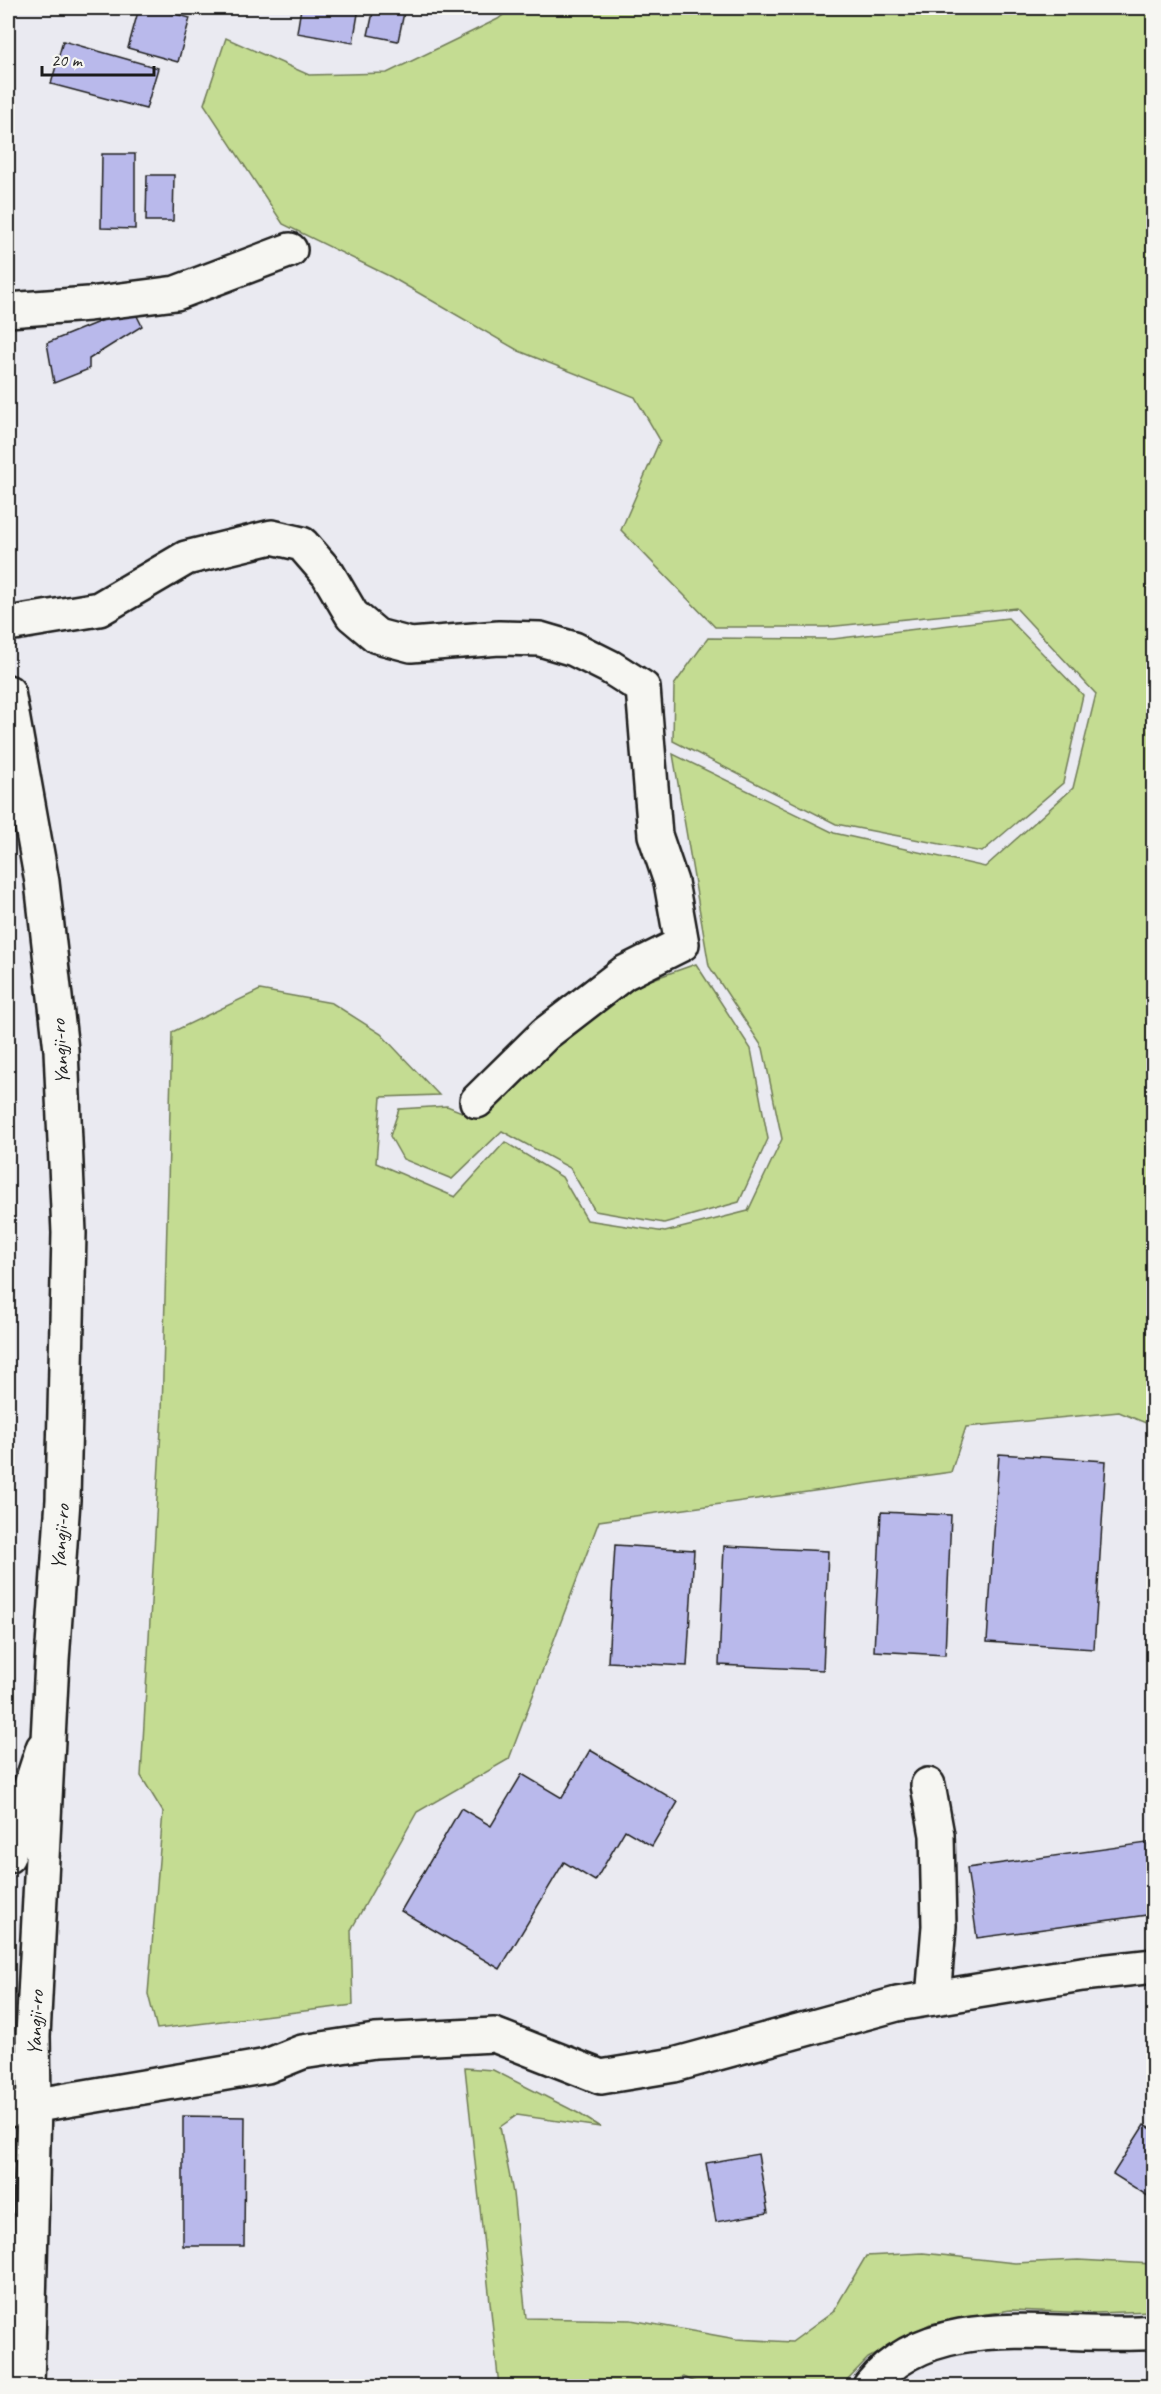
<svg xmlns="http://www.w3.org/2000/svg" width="1161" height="2394" font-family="Caveat,sans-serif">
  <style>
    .green { fill: #c4dc92; stroke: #707c57; stroke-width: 1.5 }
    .building { fill: #b9b9eb; stroke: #1c1c1c; stroke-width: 1.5 }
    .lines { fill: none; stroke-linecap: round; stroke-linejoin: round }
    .minor-casing { stroke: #1c1c1c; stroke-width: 38 }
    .tertiary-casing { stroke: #1c1c1c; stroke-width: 38 }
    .minor { stroke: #f6f6f2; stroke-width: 33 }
    .tertiary { stroke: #f6f6f2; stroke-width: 33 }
    .labels { text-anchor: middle; stroke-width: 5; stroke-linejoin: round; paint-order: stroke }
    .street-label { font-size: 21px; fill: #1c1c1c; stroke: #f6f6f2 }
  </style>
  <rect width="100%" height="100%" fill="#eaeaf1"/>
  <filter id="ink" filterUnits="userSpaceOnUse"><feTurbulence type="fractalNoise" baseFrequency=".0167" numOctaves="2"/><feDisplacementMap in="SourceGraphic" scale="12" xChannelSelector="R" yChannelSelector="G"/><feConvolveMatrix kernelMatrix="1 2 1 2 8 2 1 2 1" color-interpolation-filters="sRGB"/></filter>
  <g filter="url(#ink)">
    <g class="green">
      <path d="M512,8H1153V1426L1119,1412L966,1427L951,1472L599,1521L509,1759L417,1812L351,1930L353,2005L157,2029L148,1994L163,1812L141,1776L162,1412L172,1032L260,990L332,1003L381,1034L439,1095L381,1097L376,1163L455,1197L505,1142L562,1177L587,1220L665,1232L748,1211L782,1139L763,1048L709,966L673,754L834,833L985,867L1073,788L1096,694L1016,608L826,627H715L621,530L660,440L635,397L519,351L391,277L283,224L204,104L226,38L309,75L387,73L498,19Z"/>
      <path d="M1008,618L1083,695L1063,783L982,852L836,824L673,741L674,685L708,638L833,639Z"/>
      <path d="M696,964L751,1049L768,1139L739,1202L664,1223L595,1211L570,1168L502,1131L452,1179L403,1159L390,1136L399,1109L447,1106L479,1119L577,1029L639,984Z"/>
      <path d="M465,2068L493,2070L578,2113L600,2127L517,2115L500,2127L513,2193L526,2318L631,2320L736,2339L792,2342L833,2312L866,2256L923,2253L1015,2263L1078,2260L1153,2264V2311L1095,2313L1010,2310L930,2324L868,2358L841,2386H705L683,2377L663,2386H499Z"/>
    </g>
    <g class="building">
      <path d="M139,8H154L190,18L178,62L128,48Z"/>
      <path d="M301,8H359L353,43L297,33Z"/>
      <path d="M374,8H405L398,41L368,35Z"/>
      <path d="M63,41L158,68L146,109L51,84Z"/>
      <path d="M102,154H135V229L101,228Z"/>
      <path d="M147,175H174L173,221H146Z"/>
      <path d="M133,308L142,326L89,359V369L54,383L47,343Z"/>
      <path d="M999,1454L1106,1461L1094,1649L987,1642Z"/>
      <path d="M881,1512L951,1515L945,1655L874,1651Z"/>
      <path d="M615,1545L694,1550L687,1666L608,1662Z"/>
      <path d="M724,1546L828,1551L823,1670L719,1665Z"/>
      <path d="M590,1750L678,1802L652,1846L625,1830L595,1881L564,1862L500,1969L401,1911L461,1808L491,1826L522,1774L562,1798Z"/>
      <path d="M1154,1842V1914L977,1938L967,1868Z"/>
      <path d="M183,2116L245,2117L244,2246H183Z"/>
      <path d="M1144,2125L1154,2130V2200L1113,2174Z"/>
      <path d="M758,2154L768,2213L716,2222L706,2163Z"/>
    </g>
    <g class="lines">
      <defs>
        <g id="minor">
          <path d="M8,310L89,304L176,293L290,250"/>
          <path d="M8,624L99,609L186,558L272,537L302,544L328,574L352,615L377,636L411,645L499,638L540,639L574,649L610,667L643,688L655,835L671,882L682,944L624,973L545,1034L477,1101"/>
          <path d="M928,1785L937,1835L939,1926L933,1998"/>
          <path d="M8,1856L43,1748"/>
          <path d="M8,2110L267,2066L302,2052L375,2041L494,2035L601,2077L674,2065L897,2004L1082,1974L1154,1966"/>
          <path d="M8,2355L17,2386"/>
          <path d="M870,2386C935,2304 1064,2341 1154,2332"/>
        </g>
        <path id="tertiary" d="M8,692L42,882L61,1050L69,1233L63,1500L52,1661L33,2036L34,2104L27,2386"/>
      </defs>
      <use href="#minor" class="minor-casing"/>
      <use href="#tertiary" class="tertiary-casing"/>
      <use href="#minor" class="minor"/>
      <use href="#tertiary" class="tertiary"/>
    </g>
  </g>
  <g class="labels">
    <g class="street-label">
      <text transform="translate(60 1052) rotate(-94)" y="7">Yangji-ro</text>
      <text transform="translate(60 1537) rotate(-86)" y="7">Yangji-ro</text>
      <text transform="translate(35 2023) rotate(-88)" y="7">Yangji-ro</text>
    </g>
  </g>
  <rect width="1161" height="2394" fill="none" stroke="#f6f6f2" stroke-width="30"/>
  <rect x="15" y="15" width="1131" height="2364" fill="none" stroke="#1c1c1c" stroke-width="2" filter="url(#ink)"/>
  <path d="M42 66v9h112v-9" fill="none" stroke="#1c1c1c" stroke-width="3"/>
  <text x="51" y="66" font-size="18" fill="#1c1c1c" stroke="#f6f6f2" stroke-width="4.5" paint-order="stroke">20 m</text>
</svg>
